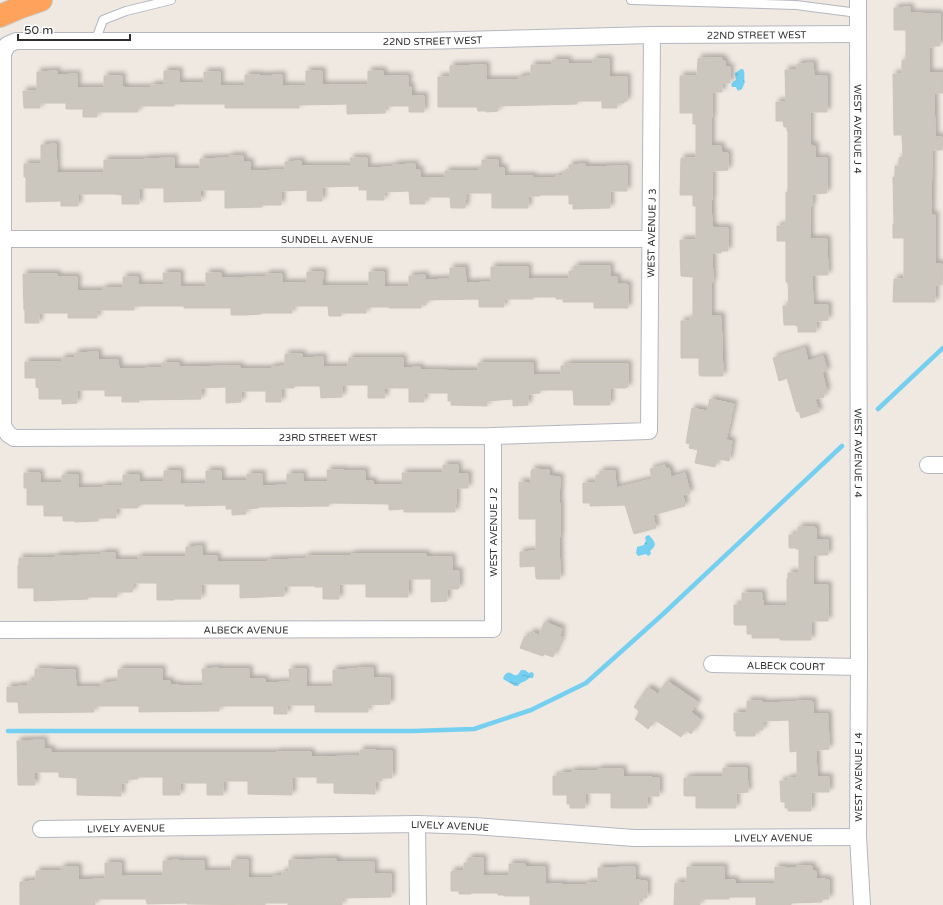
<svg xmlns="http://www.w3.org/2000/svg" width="943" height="905" font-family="'Varela Round',sans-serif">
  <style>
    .water { fill: url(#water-ripples) }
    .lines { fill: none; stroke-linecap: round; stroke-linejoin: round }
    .stream { stroke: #75cff0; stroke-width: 4.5 }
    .building { fill: #cbc7bf; stroke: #cbc5ba; filter: url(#shadow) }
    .lane-casing { stroke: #b4b7c1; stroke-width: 10 }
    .street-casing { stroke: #b4b7c1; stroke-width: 18 }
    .highway-casing { stroke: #c9c9c9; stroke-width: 24 }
    .lane { stroke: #fff; stroke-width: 8 }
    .street { stroke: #fff; stroke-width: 16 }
    .highway { stroke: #ffa35c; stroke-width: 22 }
    .labels { text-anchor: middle; stroke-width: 3; stroke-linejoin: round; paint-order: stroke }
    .street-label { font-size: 10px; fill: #2e2e2e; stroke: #fff }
  </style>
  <defs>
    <pattern id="water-ripples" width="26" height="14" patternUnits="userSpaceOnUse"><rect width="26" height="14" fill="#75cff0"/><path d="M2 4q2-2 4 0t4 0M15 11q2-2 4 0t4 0" fill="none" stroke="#66b2ce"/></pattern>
    <filter id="shadow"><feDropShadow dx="3.5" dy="-3.5" stdDeviation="2" flood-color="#0004"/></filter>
  </defs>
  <rect width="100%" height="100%" fill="#efe9e1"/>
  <g class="water">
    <path d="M741,69H743C746,74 743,78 745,82L742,89L738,91L736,87H732L731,84L734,81L736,80L735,73Z"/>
    <path d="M649,535C651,538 657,542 654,547C653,548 652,549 650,551L651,553L650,555L648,556L646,554L638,556L636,553L637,547L644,545L646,540L645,538L646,536Z"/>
    <path d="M521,670H525L529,673L532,672L534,674L533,678H529C525,683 522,680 518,686H515L510,683L503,679L504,676C510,668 512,677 517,675C519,674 520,671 521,670Z"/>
  </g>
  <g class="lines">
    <g class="stream">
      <path d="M878,409L943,348"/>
      <path d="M8,731H413L474,729L531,710L586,683L662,615L842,446"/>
    </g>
  </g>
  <g class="building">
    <path d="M910,7V13L940,14V46H933V47H929V73H943V93H934L935,137H942V150H932L931,215H935V264H942V285H935V302H893L894,279H904V238H893V224H894L893,177H895V166H899V158L903,157L902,135H894L893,74H902V60H906V30H894V8Z"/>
    <path d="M699,58H722V61H725V67H730V83H722V92H712V118H711V146H721V151H722V153H728V170L712,171V200H711L712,227H714V228H728V251H721V253H712L713,282H711V316H721L723,376H700V375H699V358H681V321H690V317H693V277L681,276L680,240H696V206H693V195H680L681,158H696V124H693V113H680V76H697L698,59H699Z"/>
    <path d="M593,59H609V77H627V101H624V103H617V108H602V101H577V104L498,106V111L486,112V111H478L477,107H438V77H450V66L486,65V80H519V77L531,76V65H552V60H568V64H593Z"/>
    <path d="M813,63L814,76H827V112H810V145L815,146V158H827V193L812,194V206H810V239H827L828,275H812L813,305H828V320L816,321V332H798V326H796V325H784L783,306H789L788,282H786V241H777V226H784V224H786V192H788V131H787V127H784L783,121H776V102H786L785,70H797V64Z"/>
    <path d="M57,71V75L77,74V88H104V76H122V87H125V88H151V85H164V71H179V83H204V72H220V86H245V75H260V76L282,75V86H306V71H322V85H368V71H383V76H408V87H411V96H424V112H409V106H385V113L347,114V104L299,105V108H225V104H174V106H138V112H97V117H83V109H66V103H40V108H24L23,91H37V72Z"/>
    <path d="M56,144L57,173H104V160H144V159L174,158V168H175V169H200V159L229,158V156H243V162H250V171L285,170V162L301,161V166H351L350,158H367V168L393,167V165L415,164V170H420V178H445V171H479V168H482V160H498V168H504V176H533V178H556V176H563V173L569,172V165L585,164V167L627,166V191H610V208L573,209V204H569V195H540V196H528V208H492V193H466L465,208H451L450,197H425V204H410L409,191L384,192V200H367V190H359V186L322,187V201H307V190L281,191V205H262V207L225,208V190H200L201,201L164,202V188H139V204H122V195L114,194H78V206H61V201L26,202V177H24V164H41V145Z"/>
    <path d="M574,266H610V277H617V284H627V285H628V308H594V302H563V299H556V297H533V299H504V307H479V299L426,300V305H421V308H389V307H366V313H341V316H329L328,306H292V313H261V314L245,315H231V308H184V306H134V310H97V318H68V313H39V323H25V310H24L23,274H57V277H77V291H103V288H123V277H138V285H164L163,273H180V287H206V273H221V278L266,277V274H282V283H307V272H323L322,286H369V272H384V287H409V276L425,275V280L450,279V268H465L466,283L491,282V267H528V279H569V271H574Z"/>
    <path d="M805,348L808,361L823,356L827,371L822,372L827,392L823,393L824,397L815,399L819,412L801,418L799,411L797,412L787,378L779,381L773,358Z"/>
    <path d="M98,352V360H118L119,369H145V368H162V363H179V367L240,366V369H272V367L285,366V354H302V358L323,357V367H348L349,358H403V368L420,367V370L478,371V363H533V375H561V366H567V364H628V387H626V388H610V405H574L573,390H540V393L528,394V405L513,406V399L487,401V406L451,405V401H448V393H424V402H409V388H384L385,398H368V385H342V397L321,398L320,386H294V388H281V402H266V391H241V402L226,403V387L201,388V399L139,400V402H122V396H105V390H77V403L62,404V399H39V388L36,387V378H25V362H62V358H75V353Z"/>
    <path d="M710,399L734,404L726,440L732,441L729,461L719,459V460H716L715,467L695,463L698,450L689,448L690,444L686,443L692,408L707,411Z"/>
    <path d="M443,465H458V474H468V488H456V505H455V512H404V509L389,510V504L329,503V506L258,507V508L245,509L246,514L232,515V509H226V505L185,506V504H141L137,508H116V518H98V521L75,522V521H63V516H44V505H27V488H24V473H40V483H62V475H78V488H103V486H123V475H139V482H164V471H180V484H206V471H221V481H247V474H262V486L287,485V474H303V482H328L327,470H344V471H365V481H373V485H403L402,473H443Z"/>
    <path d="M665,465L666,469L669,468L671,477L685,473L690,493L683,495L685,506L653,515L656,528L634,534L625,505L590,506V503H583V483H596V475H600V471H615L616,488L652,479L650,469Z"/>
    <path d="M532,469L549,470V476L560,477L559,503H560V537H559L560,579H537L536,578L535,566L520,567V552L536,551V519H519V482L531,483V471H532Z"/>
    <path d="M798,527H815V528H816V540H828V555H813V585H828V621H811V640H780V638H752V634H747V625H735L734,624V605H741V603H742V593H762L763,606H787V579H788V573H799V549H796V548H789V535H796V533H798Z"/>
    <path d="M202,546V556H217V562H268V560L306,559V556H351V554H426V557H452V571H459V588L458,589H447V601L431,602V579H408V597H366V584H339V599H323V587H315V586H284V596L240,598V584H201V599H174V600H157V583H133L132,592H117V597H88V599L34,601V588H18V565H19V558H55V556L101,555V553H115V560H138V557H186V547Z"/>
    <path d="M545,622L562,629L560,636L562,637L553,657L544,654L543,656L520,648L525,636L529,637L531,632L539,635L544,623H545Z"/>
    <path d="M219,668V669H249V679H265V683L290,682L289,669H306V687H333V670L357,669V668H373V678H390V704L368,705V712H315V705H287V714H274V706H219V711L139,712V706H94V712L19,713L18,702H7V687H18V686H28V681H35V669L75,670L76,687H101V683L118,682V670H120V669H162V681H170V685H179V686H203L202,669Z"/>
    <path d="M667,681L698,702L691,712L700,719V720L691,734L686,730L681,737L655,720L648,729L635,719L639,713L638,712L639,711L634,707L647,688L648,689L649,688L658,694Z"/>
    <path d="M747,701H762V703L796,702V701H812V702H813V714H828L829,749L816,750L817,777H829V792H811V811H788V808H785V802H781L780,781H788V778H797V751L790,752L789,720L763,721V730H756V733H755V736H736V731H734V713H747Z"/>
    <path d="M44,740V749H51V753H276V752H311V757L360,756V750H376V751H392V778H382V781H375V794L334,793V783H317V777H292V795L248,794V781H223V795H207V783H180V795H163V777H138V779H128V783H121V796L77,795V778L59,777V772H34L35,785H18L17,741Z"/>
    <path d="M723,768H747L748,791V792L736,793V808H696V796H685L684,795V778H690V777H723Z"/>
    <path d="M598,769H623V777H652V778H659V796H647V808H611V793H585V808H570V804H567V795H553V776H560V773H572V771H598Z"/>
    <path d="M468,858H483V876H509V864H525V867H545V884H563V885H586L587,883H598V868L635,867V880L647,881V898H640V899H639V905H530V896H504V895H498V893H471V894H459V891H451V872H452V871H464V863H468Z"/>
    <path d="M336,859L337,862H374V874H391V897L342,898V905H288V903H265V905L187,904V903L147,904L146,899H95V905H20V882L36,881V871H62L61,867H78V880L105,879V863H121V876H163V861L179,860L180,861H204V871H231L232,860H248V878H273V876H282V872H289V860Z"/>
    <path d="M797,866H812V871H816V879H826V880H829V899H822V902L791,903V905H756V897H729V899H700V905H674L675,883H686V879H687V867H724V880H735V884H775V867L797,868Z"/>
  </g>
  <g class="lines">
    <defs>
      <g id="lane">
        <path d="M631,0L796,5L858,13"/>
        <path d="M95,42L103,20L126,11L171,0"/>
      </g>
      <g id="street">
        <path id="s1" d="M858,0L859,667L858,837L862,905"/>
        <path id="s2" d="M652,35L649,431L493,436L14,438L8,434L3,426V54L7,45L16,41H423L652,35L858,34"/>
        <path id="s3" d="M3,239H650"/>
        <path d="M928,465H943"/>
        <path id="s4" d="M0,630L493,629V436"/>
        <path id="s5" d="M712,664L859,667"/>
        <path d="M417,824L418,905"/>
        <path id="s6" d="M41,829L417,824L474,826L634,838L858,837"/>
      </g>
      <path id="highway" d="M0,16L21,7L41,0"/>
    </defs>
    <use href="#lane" class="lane-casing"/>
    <use href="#street" class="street-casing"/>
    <use href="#highway" class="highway-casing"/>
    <use href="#lane" class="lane"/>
    <use href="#street" class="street"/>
    <use href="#highway" class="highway"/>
  </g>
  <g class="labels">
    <g class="street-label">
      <text dy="4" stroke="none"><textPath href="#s2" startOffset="2180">22ND STREET WEST</textPath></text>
      <text dy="4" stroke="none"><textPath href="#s2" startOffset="1856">22ND STREET WEST</textPath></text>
      <text dy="4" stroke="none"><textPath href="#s1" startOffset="129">WEST AVENUE J 4</textPath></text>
      <text transform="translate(651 233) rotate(-89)" y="4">WEST AVENUE J 3</text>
      <text dy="4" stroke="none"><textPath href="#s3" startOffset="324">SUNDELL AVENUE</textPath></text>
      <text x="328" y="441">23RD STREET WEST</text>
      <text dy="4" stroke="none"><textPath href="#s1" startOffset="453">WEST AVENUE J 4</textPath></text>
      <text transform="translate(493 532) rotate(-90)" y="4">WEST AVENUE J 2</text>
      <text dy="4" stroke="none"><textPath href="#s4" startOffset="246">ALBECK AVENUE</textPath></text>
      <text dy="4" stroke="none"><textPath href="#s5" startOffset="74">ALBECK COURT</textPath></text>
      <text transform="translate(858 777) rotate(-90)" y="4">WEST AVENUE J 4</text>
      <text dy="4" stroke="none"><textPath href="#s6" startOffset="409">LIVELY AVENUE</textPath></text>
      <text dy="4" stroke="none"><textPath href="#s6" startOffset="85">LIVELY AVENUE</textPath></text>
      <text dy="4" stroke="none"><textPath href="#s6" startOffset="733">LIVELY AVENUE</textPath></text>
    </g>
  </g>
  <path d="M18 34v6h112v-6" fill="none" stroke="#2e2e2e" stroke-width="2"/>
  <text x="24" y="34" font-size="12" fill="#2e2e2e" stroke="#ffffff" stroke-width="3" paint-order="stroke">50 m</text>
</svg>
